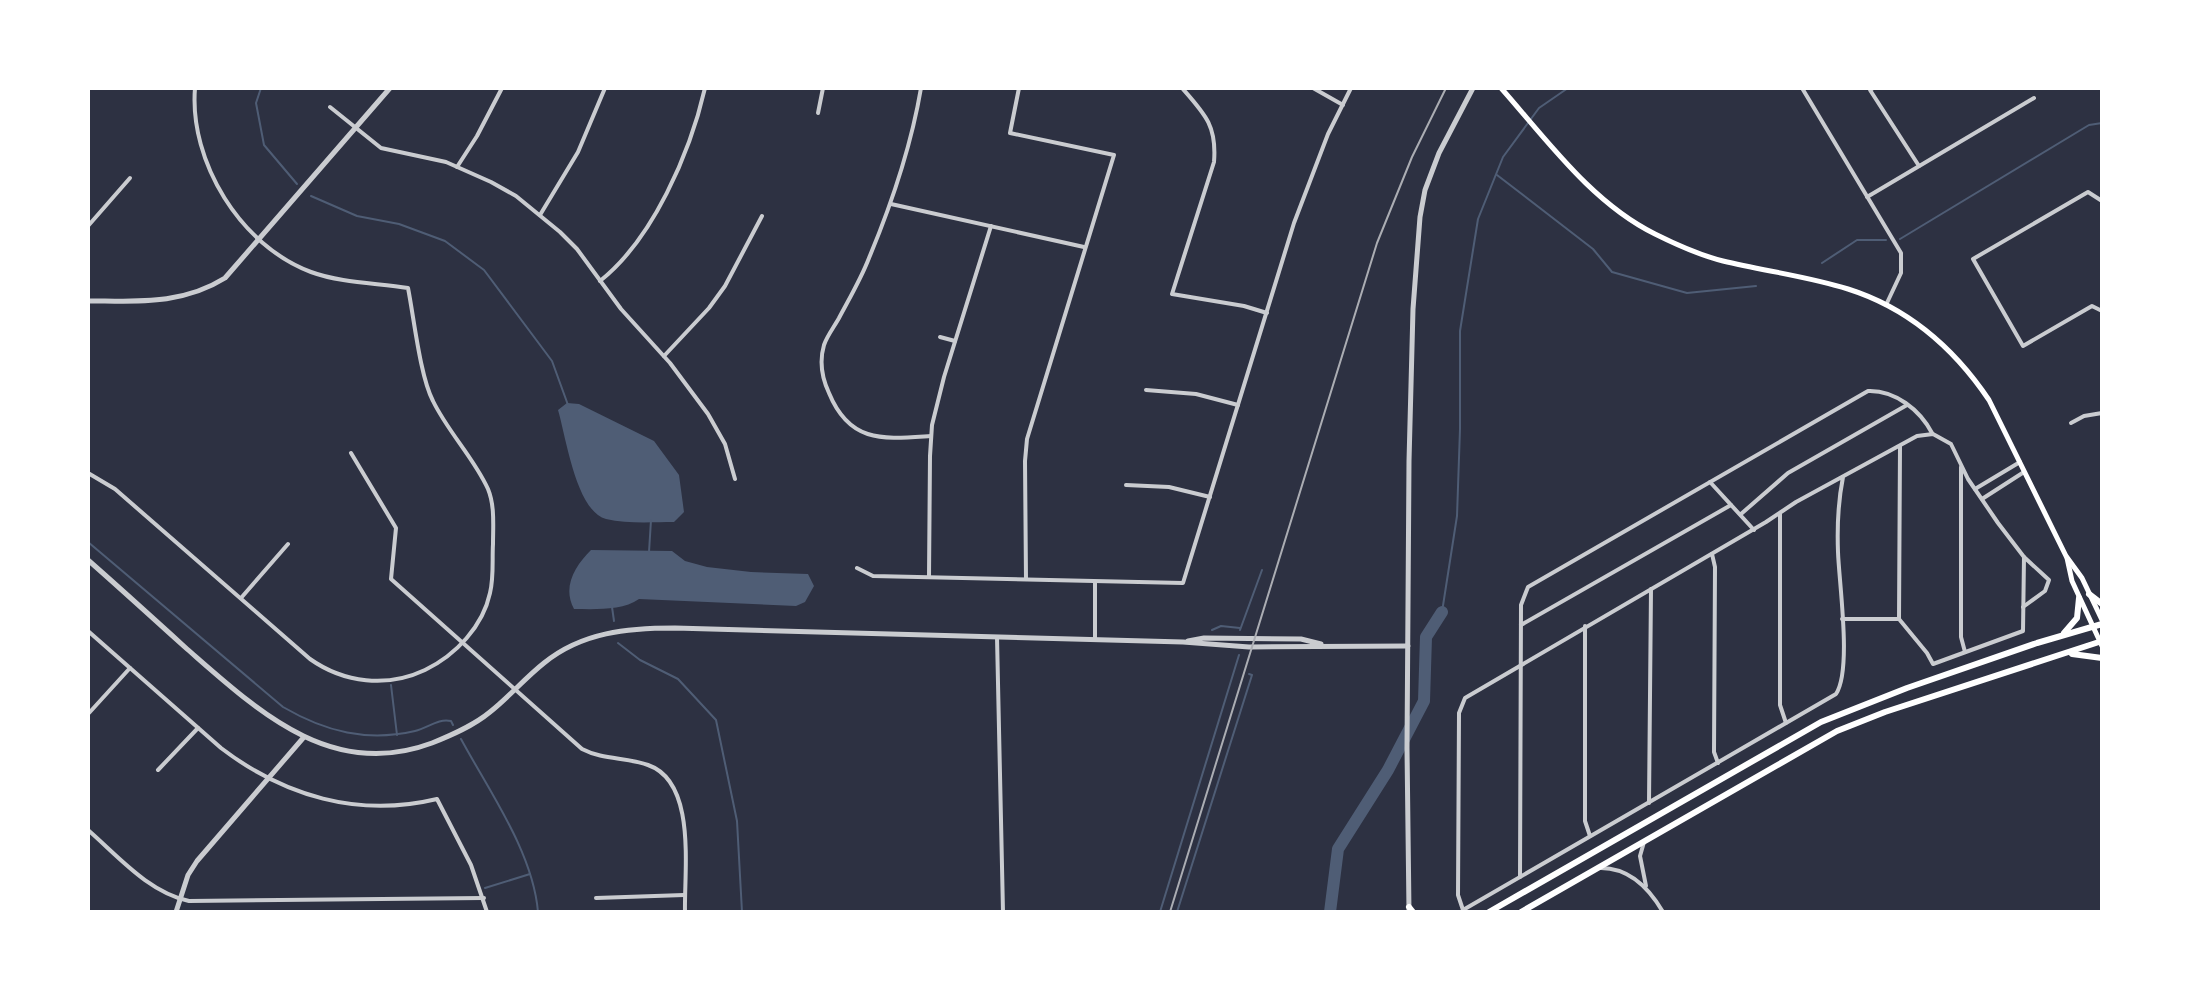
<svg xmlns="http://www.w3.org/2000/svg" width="2190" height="1000" font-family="'Alegreya Sans',sans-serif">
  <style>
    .water { fill: #4f5d75 }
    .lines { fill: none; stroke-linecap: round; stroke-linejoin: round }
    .stream { stroke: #4f5d75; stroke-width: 2 }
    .river { stroke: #4f5d75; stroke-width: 12 }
    .minor { stroke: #caccd0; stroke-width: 4 }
    .tertiary { stroke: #caccd0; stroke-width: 5 }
    .secondary { stroke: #fff; stroke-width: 5 }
    .trunk { stroke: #fff; stroke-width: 6 }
    .rail { stroke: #abadb3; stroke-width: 2 }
  </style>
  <rect width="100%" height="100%" fill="#2d3142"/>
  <g class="water">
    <path d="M567,403L579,404L654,441L679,475L684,512L674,522C653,522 627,524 606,519C576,511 566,437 558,410Z"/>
    <path d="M591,550L672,551L685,561L707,567L751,572L808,574L814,586L805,602L796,606L639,599C622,611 594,609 574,609C562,587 575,566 591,550Z"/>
  </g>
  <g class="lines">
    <g class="stream">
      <path d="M261,88L256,103L264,145L297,184"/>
      <path d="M1497,175L1593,249L1612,272L1687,293L1756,286"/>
      <path d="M311,196L357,216L399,224L445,241L484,270L552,361L568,405"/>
      <path d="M1900,239L2089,125L2102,123"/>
      <path d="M1822,263L1857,240H1886"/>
      <path d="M88,542L283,707C326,732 367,742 415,731C428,728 438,718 451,721L453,725"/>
      <path d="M649,552L651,520"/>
      <path d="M612,607L614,621"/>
      <path d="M1442,612L1457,516L1460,429V331L1478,219L1503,157L1539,108L1568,88"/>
      <path d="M1212,630L1221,626L1240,628"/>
      <path d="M1240,630L1262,570"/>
      <path d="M618,643L640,660L678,679L716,720L737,821L742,912"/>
      <path d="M391,685L397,735"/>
      <path d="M461,739C489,791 533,852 538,912"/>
      <path d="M485,888L530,874"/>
      <path d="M1160,912L1239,655"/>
      <path d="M1177,912L1252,675L1249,674"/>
    </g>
    <path class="river" d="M1330,912L1338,849L1388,770L1424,701L1426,637L1442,612"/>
    <g class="minor">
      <path d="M921,88C911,147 892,203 869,258C861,279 849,299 839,318C834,327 827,336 824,345C819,362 822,378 829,393C850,444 884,439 931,436"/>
      <path d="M1019,88L1010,133L1114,155L1027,439L1025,461L1026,579"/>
      <path d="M1182,88C1205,114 1217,126 1214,162L1172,294L1244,306L1267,313"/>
      <path d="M1313,88L1343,105"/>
      <path d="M1802,88L1901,253V273L1886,305"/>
      <path d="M1873,88L1870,90L1919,166"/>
      <path d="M330,107L381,148L446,162L491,182L516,196L560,232L577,249L621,309L670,363L708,414L725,444L735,479"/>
      <path d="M818,113L823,88"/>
      <path d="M457,167L477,136L502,88"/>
      <path d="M1867,197L2034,98"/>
      <path d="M2102,201L2088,192L1973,259L2023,346L2092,306L2102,311"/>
      <path d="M891,204L1084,247"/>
      <path d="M540,215L578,152L605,88"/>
      <path d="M88,226L130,178"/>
      <path d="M600,281C653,239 690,153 705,88"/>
      <path d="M940,337L955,341"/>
      <path d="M664,356L709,308L725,286L762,216"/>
      <path d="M1146,390L1196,394L1238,405"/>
      <path d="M2071,423L2084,416L2102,413"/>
      <path d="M351,453L396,528L391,579L582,749C603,760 626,757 648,765C697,782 684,870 685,912"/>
      <path d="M1961,467V637L1965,652"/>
      <path d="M88,473L115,489L310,659C344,683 387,688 425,670C456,655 483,626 490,593C494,577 492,560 493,544C493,526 495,506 488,489C474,458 448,432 433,401C420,376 414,318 408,288C376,283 341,283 311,272C241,246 189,162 195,88"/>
      <path d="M1843,477C1838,502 1837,526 1838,552C1839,583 1852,670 1836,694L1463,910L1458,895L1459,713L1465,698L1766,522L1796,502L1917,436L1933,434L1951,444L1968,479L1998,523L2024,557L2049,580L2045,591L2023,607"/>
      <path d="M1710,482L1754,530"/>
      <path d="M1126,485L1169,487L1210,497"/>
      <path d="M1975,489L2020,462"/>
      <path d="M1982,499L2024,472"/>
      <path d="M1741,514L1788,473L1907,405"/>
      <path d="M1780,514V705L1786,723"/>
      <path d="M1712,554L1715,567L1714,752L1718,763"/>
      <path d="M857,568L873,576L1183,583L1294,223L1328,134L1351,88"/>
      <path d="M929,577L930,456L932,425L944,377L991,226"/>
      <path d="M1095,582V639"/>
      <path d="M241,598L288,544"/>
      <path d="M1842,619H1899"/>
      <path d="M1899,619L1927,653L1933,664L2023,631L2024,557"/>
      <path d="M1899,619L1900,446"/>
      <path d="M1521,625L1731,505"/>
      <path d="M1585,626V821L1590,836"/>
      <path d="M88,631L221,748C284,796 358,818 437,799L471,865L487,912"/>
      <path d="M997,637L1003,912"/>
      <path d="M89,713L130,668"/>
      <path d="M158,770L198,728"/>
      <path d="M1649,803L1651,589"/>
      <path d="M88,830C118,856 148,892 189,901L484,898"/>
      <path d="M1644,842L1640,856L1646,886"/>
      <path d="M1601,868C1630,868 1649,888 1663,912"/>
      <path d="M1520,877L1521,605L1528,587L1868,391C1895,390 1920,410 1932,433"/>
      <path d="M596,898L684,895"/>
    </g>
    <g class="tertiary">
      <path d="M88,301C137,301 182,305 225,278L390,88"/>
      <path d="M88,560C121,589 154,619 187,649C257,710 331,781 432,743C452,735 473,726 490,712C509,697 525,678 544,663C582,632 628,628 675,628L1183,642L1249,647L1408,646"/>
      <path d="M1188,641L1204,638L1301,639L1321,644"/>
      <path d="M1409,911L1407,748L1409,461L1413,309L1420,217L1425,190L1439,153L1473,88"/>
      <path d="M176,912L188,875L197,861L304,737"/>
    </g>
    <g class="secondary">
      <path d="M1501,88C1547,140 1592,203 1655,234C1677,245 1699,255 1723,261C1764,271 1807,276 1848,289C1908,308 1954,348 1989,400L2066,556L2082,578L2102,620"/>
      <path d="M2067,558L2072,581L2102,646"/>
    </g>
    <g class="trunk">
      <path d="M2089,594L2102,604"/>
      <path d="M2064,633L2077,618L2079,598"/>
      <path d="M2072,654L2102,658"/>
      <path d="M1409,907L1413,912"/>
      <path d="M1489,912L1821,722L1907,688L2037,643L2102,624"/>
      <path d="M1521,912L1837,731L1885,712L2102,641"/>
    </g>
    <path class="rail" d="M1170,912L1377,243L1412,157L1446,88"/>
  </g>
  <rect width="2190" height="1000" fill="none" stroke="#ffffff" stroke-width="180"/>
</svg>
